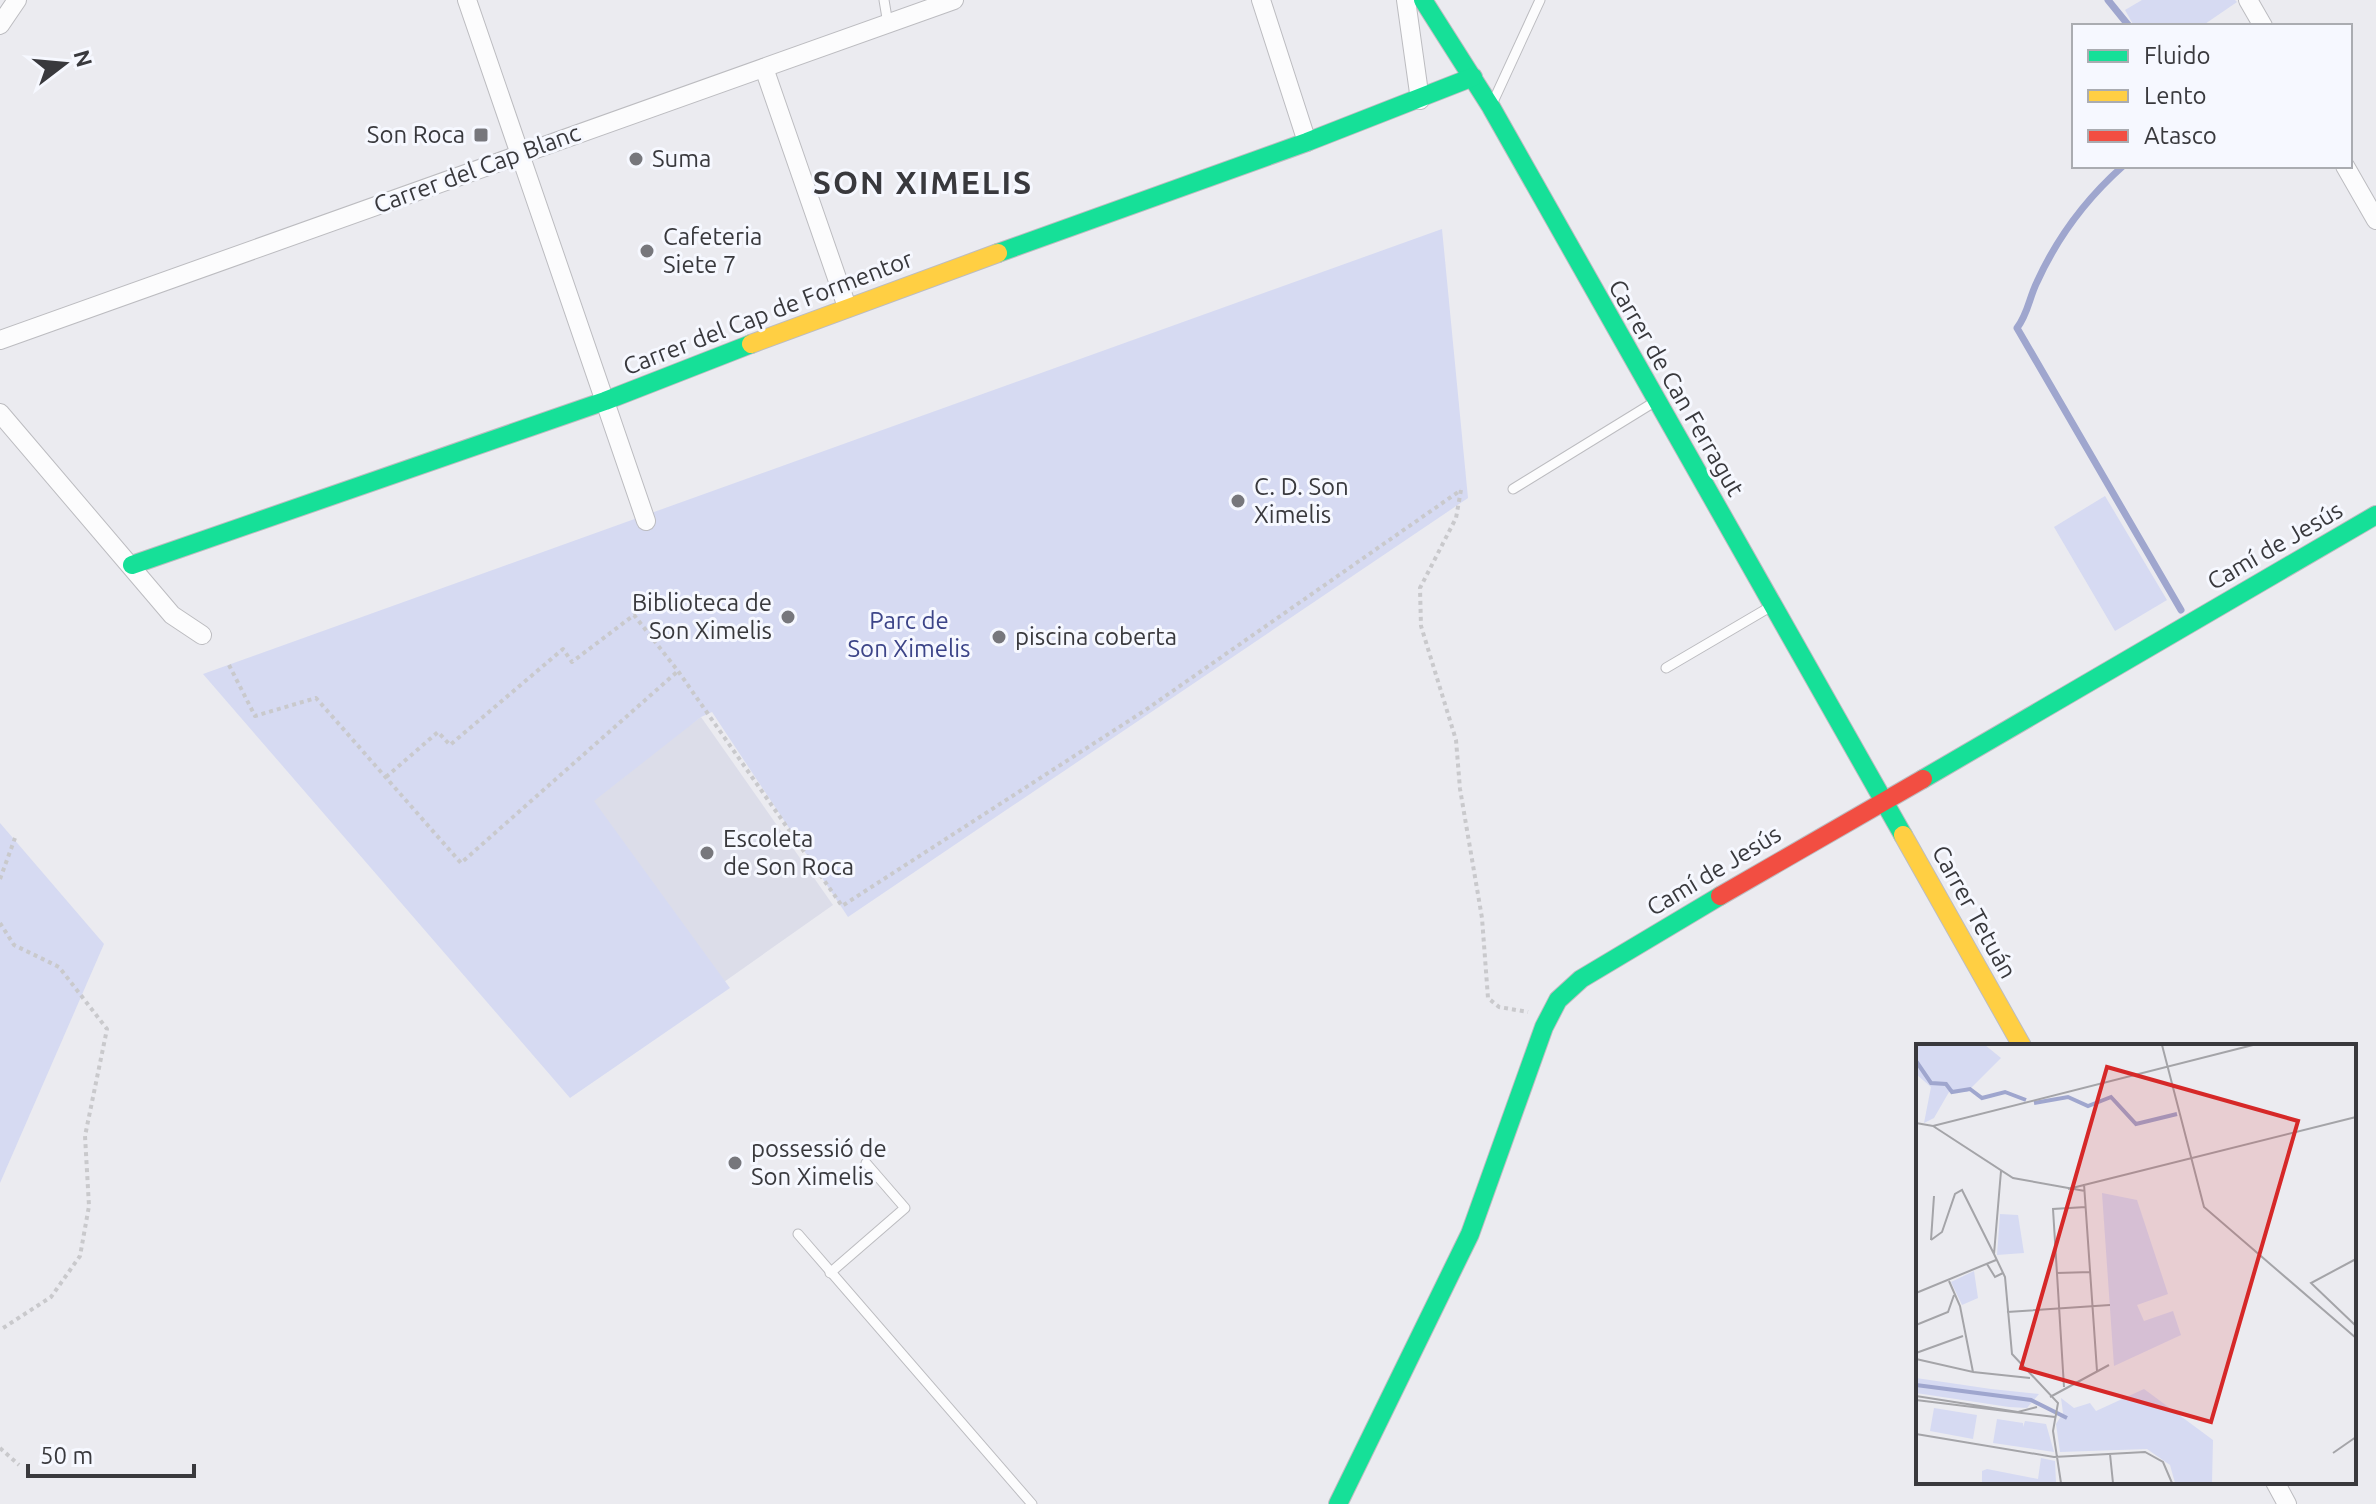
<svg xmlns="http://www.w3.org/2000/svg" width="2376" height="1504" font-family="Ubuntu,sans-serif">
  <style>
    .built { fill: #dcdde9 }
    .green { fill: #d6daf2 }
    .lines { fill: none; stroke-linecap: round; stroke-linejoin: round }
    .stream { stroke: #9fa6ce; stroke-width: 7 }
    .lane-casing { stroke: #bcbcc0; stroke-width: 11 }
    .street-casing { stroke: #bcbcc0; stroke-width: 20 }
    .fast-casing { stroke: #bcbcc0; stroke-width: 20 }
    .slow-casing { stroke: #bcbcc0; stroke-width: 20 }
    .jam-casing { stroke: #bcbcc0; stroke-width: 20 }
    .path { stroke: #c9c9cc; stroke-width: 4; stroke-dasharray: 4 4; stroke-linecap: butt }
    .lane { stroke: #fcfcfd; stroke-width: 9 }
    .street { stroke: #fcfcfd; stroke-width: 18 }
    .fast { stroke: #16e098; stroke-width: 18 }
    .slow { stroke: #ffcf43; stroke-width: 18 }
    .jam { stroke: #f24e42; stroke-width: 18 }
    .poi-dot { fill: #77777c; stroke: #f6f8ff; stroke-width: 3 }
    .labels { text-anchor: middle; stroke-width: 6; stroke-linejoin: round; paint-order: stroke }
    .poi-label { font-size: 24px; fill: #39393d; stroke: #f6f8ff; text-anchor: start }
    .street-label { font-size: 24px; fill: #39393d; stroke: #f6f8ff }
    .park-label { font-size: 24px; fill: #3c4488; stroke: #f6f8ff }
    .district-label { font-size: 32px; font-weight: bold; letter-spacing: 2px; fill: #39393d; stroke: #f6f8ff }
    .inset-river { fill: none; stroke: #9fa6ce; stroke-width: 4 }
    .inset-road { fill: none; stroke: #a4a4a8; stroke-width: 2 }
    .view { fill: #d62828; fill-opacity: 0.15; stroke: #d62828; stroke-width: 4 }
    .inset-edge { fill: none; stroke: #39393d; stroke-width: 4 }
  </style>
  <rect width="100%" height="100%" fill="#ebebf0"/>
  <path class="built" d="M701,717L833,905L714,989L582,801Z"/>
  <g class="green">
    <path d="M2142,0H2235L2237,2L2202,26H2134L2125,10Z"/>
    <path d="M1442,229L1468,498L848,917L712,712L701,717L594,801L730,988L570,1098L203,674Z"/>
    <path d="M2105,496L2167,600L2115,631L2054,527Z"/>
    <path d="M0,823L104,944L0,1183Z"/>
  </g>
  <g class="lines">
    <g class="stream">
      <path d="M2108,0L2129,26"/>
      <path d="M2123,166C2087,198 2057,238 2037,282C2029,298 2028,314 2017,328L2181,610"/>
    </g>
    <defs>
      <g id="lane">
        <path d="M884,0L888,24"/>
        <path d="M1493,102L1540,0"/>
        <path d="M1513,489L1656,401"/>
        <path d="M1666,668L1770,607"/>
        <path d="M798,1234L1032,1504"/>
        <path d="M830,1273L905,1208L866,1163"/>
      </g>
      <g id="street">
        <path d="M467,0L646,521"/>
        <path d="M1261,0L1307,142"/>
        <path d="M1406,0L1420,100"/>
        <path d="M2248,0L2263,26"/>
        <path d="M0,25L17,0"/>
        <path d="M764,68L847,307"/>
        <path d="M2345,166L2376,220"/>
        <path d="M0,340L954,0"/>
        <path d="M0,413L172,615L202,635"/>
        <path d="M2275,1482L2287,1504"/>
      </g>
      <g id="fast">
        <path d="M1423,0L1491,107L1903,835"/>
        <path d="M998,253L1307,142L1473,77"/>
        <path d="M132,565L605,401L751,344"/>
        <path d="M1923,779L2376,515"/>
        <path d="M1338,1504L1470,1234L1544,1027L1558,1000L1581,979L1720,896"/>
      </g>
      <g id="slow">
        <path d="M751,344L998,253"/>
        <path d="M1903,835L2022,1046"/>
      </g>
      <path id="jam" d="M1720,896L1923,779"/>
    </defs>
    <use href="#lane" class="lane-casing"/>
    <use href="#street" class="street-casing"/>
    <use href="#fast" class="fast-casing"/>
    <use href="#slow" class="slow-casing"/>
    <use href="#jam" class="jam-casing"/>
    <g class="path">
      <path d="M1461,490L1456,518L1420,588L1421,626L1456,740L1460,789L1482,918L1488,998L1499,1007L1528,1012"/>
      <path d="M229,665L255,716L316,698L461,863L678,671"/>
      <path d="M386,777L438,732L450,745L563,649L572,662L634,615L678,671L842,906L1144,711L1461,490"/>
      <path d="M0,879L15,838"/>
      <path d="M0,923L14,945L59,967L107,1029L85,1136L89,1206L80,1256L51,1297L0,1330"/>
      <path d="M0,1448L19,1465"/>
    </g>
    <use href="#lane" class="lane"/>
    <use href="#street" class="street"/>
    <use href="#fast" class="fast"/>
    <use href="#slow" class="slow"/>
    <use href="#jam" class="jam"/>
  </g>
  <g class="poi-dot">
    <rect x="473" y="127" width="16" height="16" rx="4"/>
    <circle cx="636" cy="159" r="8"/>
    <circle cx="647" cy="251" r="8"/>
    <circle cx="1238" cy="501" r="8"/>
    <circle cx="788" cy="617" r="8"/>
    <circle cx="999" cy="637" r="8"/>
    <circle cx="707" cy="853" r="8"/>
    <circle cx="735" cy="1163" r="8"/>
  </g>
  <g class="labels">
    <g class="poi-label">
      <text x="465" y="143" text-anchor="end">Son Roca</text>
      <text x="652" y="167">Suma</text>
      <text x="663" y="245">Cafeteria<tspan x="663" dy="28">Siete 7</tspan></text>
      <text x="1254" y="495">C. D. Son<tspan x="1254" dy="28">Ximelis</tspan></text>
      <text x="772" y="611" text-anchor="end">Biblioteca de<tspan x="772" dy="28">Son Ximelis</tspan></text>
      <text x="1015" y="645">piscina coberta</text>
      <text x="723" y="847">Escoleta<tspan x="723" dy="28">de Son Roca</tspan></text>
      <text x="751" y="1157">possessió de<tspan x="751" dy="28">Son Ximelis</tspan></text>
    </g>
    <g class="street-label">
      <text transform="translate(477 169) rotate(-20)" y="8">Carrer del Cap Blanc</text>
      <text transform="translate(768 313) rotate(-21)" y="8">Carrer del Cap de Formentor</text>
      <text transform="translate(1676 388) rotate(60)" y="8">Carrer de Can Ferragut</text>
      <text transform="translate(2275 546) rotate(-30)" y="8">Camí de Jesús</text>
      <text transform="translate(1714 871) rotate(-31)" y="8">Camí de Jesús</text>
      <text transform="translate(1974 912) rotate(61)" y="8">Carrer Tetuán</text>
    </g>
    <g class="park-label">
      <text x="909" y="629">Parc de<tspan x="909" dy="28">Son Ximelis</tspan></text>
    </g>
    <g class="district-label">
      <text x="923" y="194">SON XIMELIS</text>
    </g>
  </g>
  <g transform="translate(1916 1044)">
    <rect width="440" height="440" fill="#ebebf0"/>
    <path d="M0,1H69L85,14L51,48H33L18,74L8,79L15,43L0,30ZM186,149L221,156L252,250L221,261L228,277L257,267L265,291L198,322ZM84,170L102,171L108,209L81,211ZM58,227L62,254L46,261L35,238ZM0,334L75,345L123,350L111,364L93,363L0,349ZM228,345L297,396L296,439H259L254,421L231,405L144,408L140,380L147,369L145,354L158,364L174,359L180,367ZM18,364L61,371L57,395L14,387ZM81,375L107,379V383L109,377L130,380L138,408L77,399ZM125,414L139,417L140,439H66V427L71,425L122,435Z" fill="#d6daf2"/>
    <path class="inset-river" d="M0,17L15,39L30,40L36,48L54,45L66,54L89,48L110,56M118,59L152,53L172,62L195,53L220,80L261,70M0,341L115,356L151,374"/>
    <path class="inset-road" d="M246,1L288,163L440,294M0,79L17,82L337,1M17,82L97,134L169,147M85,127L78,210L89,233L96,310L142,359L137,387L145,439M168,140L181,327M152,145L440,73M15,196L26,188L39,150L46,146L78,210M15,196L18,152M440,215L395,239L440,282M71,220L79,233L87,229M141,229L175,228M0,249L80,216M91,268L194,261M0,281L32,268L38,251M0,309L47,292M0,315L57,328L44,262L33,237M57,328L114,334M148,343L137,165L170,163M0,352L102,368L121,363M134,353L193,321M0,356L139,373M0,390L138,413L229,408L247,418L256,439M417,409L440,393M194,410L197,439"/>
    <path class="view" d="M191,23L382,77L295,378L105,324Z"/>
    <rect width="440" height="440" class="inset-edge"/>
  </g>
  <rect x="2072" y="24" width="280" height="144" fill="#f6f8ff" stroke="#aaacb1" stroke-width="2"/>
  <rect x="2088" y="50" width="40" height="12" fill="#16e098" stroke="#aaacb1" stroke-width="2"/>
  <text x="2144" y="64" font-size="24" fill="#39393d">Fluido</text>
  <rect x="2088" y="90" width="40" height="12" fill="#ffcf43" stroke="#aaacb1" stroke-width="2"/>
  <text x="2144" y="104" font-size="24" fill="#39393d">Lento</text>
  <rect x="2088" y="130" width="40" height="12" fill="#f24e42" stroke="#aaacb1" stroke-width="2"/>
  <text x="2144" y="144" font-size="24" fill="#39393d">Atasco</text>
  <g transform="translate(64 64) rotate(74)" stroke="#f6f8ff" stroke-width="6" paint-order="stroke">
  <path d="M0-6L14 30L0 20L-14 30Z" fill="#39393d"/>
  <text y="-12" font-size="22" font-weight="bold" text-anchor="middle" fill="#39393d">N</text>
  </g>
  <path d="M28 1464v12h166v-12" fill="none" stroke="#39393d" stroke-width="4"/>
  <text x="40" y="1464" font-size="24" fill="#39393d" stroke="#f6f8ff" stroke-width="6" paint-order="stroke">50 m</text>
</svg>
